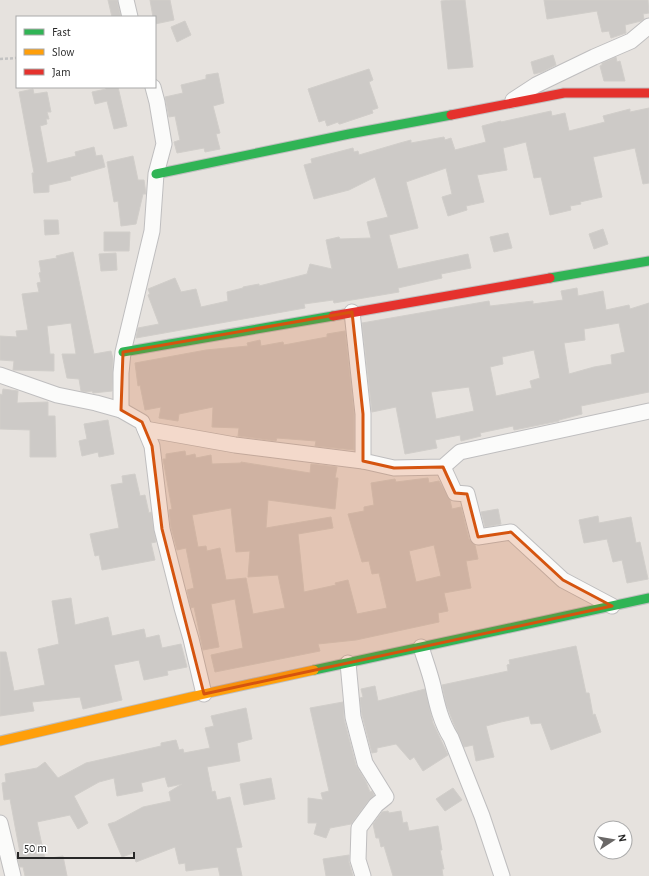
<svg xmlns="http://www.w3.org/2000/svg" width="649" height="876" font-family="'Alegreya Sans',sans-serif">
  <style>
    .building { fill: #cdcac7; stroke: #d1ceca; fill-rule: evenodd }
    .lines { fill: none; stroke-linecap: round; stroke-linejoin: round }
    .street-casing { stroke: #bfbebf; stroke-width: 17 }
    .fast-casing { stroke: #bfbebf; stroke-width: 11 }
    .slow-casing { stroke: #bfbebf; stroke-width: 11 }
    .jam-casing { stroke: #bfbebf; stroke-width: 11 }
    .path { stroke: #c2c2c2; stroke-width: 2.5; stroke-dasharray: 3 2; stroke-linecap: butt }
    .street { stroke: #fbfbfa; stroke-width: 15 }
    .fast { stroke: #30b455; stroke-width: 9 }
    .slow { stroke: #ff9f0a; stroke-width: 9 }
    .jam { stroke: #e5322d; stroke-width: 9 }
    .marked { fill: #d5540f; fill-opacity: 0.2; stroke: #d5540f; stroke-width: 3; stroke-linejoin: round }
  </style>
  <rect width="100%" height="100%" fill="#e6e2de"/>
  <g class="building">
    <path d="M108,0H117L121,17H112Z"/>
    <path d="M150,0H170L174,20L155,24V17H153Z"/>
    <path d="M451,0H465L473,67L448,69L441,1Z"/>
    <path d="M544,0H648L649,13L643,14L644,19L641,21L625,25L626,33L611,38L609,31L602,32L597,11L547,19Z"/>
    <path d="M185,21L191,35L177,42L171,27Z"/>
    <path d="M553,55L556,65L542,72L534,74L531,62Z"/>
    <path d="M616,57L617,62L620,61L625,81H604L600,66L602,65V63Z"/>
    <path d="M369,69L373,80L369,82L378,108L372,110L373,113L340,124H339L338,122L327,126L325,120L319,122L308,89Z"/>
    <path d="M218,73L224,103L213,106L220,133L216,134L220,149L205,152L204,148L177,153L174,142L180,140L175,116L169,117L165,97L183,93L181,85L206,79V75Z"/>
    <path d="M105,87H118L127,126L114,129L107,101L95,104L92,92L106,89Z"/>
    <path d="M33,89L34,94L47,92L51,112H47L49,119H46L47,124L40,126L47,163L76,156L75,152L94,147L96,156L102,155L105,167L70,177L71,180L49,185V192L34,193L32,173H34L19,92Z"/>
    <path d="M649,108V183L643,184L635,148L593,157L602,197L580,202L581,204L570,206L571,210L550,215L541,177L534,178L526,142L503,148L507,170L477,175L484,202L466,206L467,210L448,216L442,197L452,194L446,168L406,182L418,228L389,235L398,269L468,254L471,268L441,274L442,278L398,288L399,292L334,303L333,300L304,304L305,308L136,338L138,328L159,324L148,295L150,294L148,289L175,278L181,292L196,289L201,307L228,301L227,292L243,288V287L259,284V286L307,274L310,264L332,269L326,240L339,237L340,239L371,238L367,222L388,217L375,177L349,190L314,199L304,165L312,163L311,159L353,148L354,152L358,151L359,155L400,143L411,140V143L444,137L445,140L451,138L455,150L486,142L482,126L501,121V122L551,111L552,116L565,113L569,131L605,122L603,116L630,109V112Z"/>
    <path d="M133,156L138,180H144L146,194H143L136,224L121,226L118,201L114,202L107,162Z"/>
    <path d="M44,220H58L59,234L45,235Z"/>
    <path d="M603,229L608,244L594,249L589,234Z"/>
    <path d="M104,232H130L129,251H104Z"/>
    <path d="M508,233L512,248L494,252L490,237Z"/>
    <path d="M73,252L94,354L111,351L113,359L112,391L93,393L92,391L86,392L81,391L79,379L67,378L62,354H76L71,323L47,326L50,354H54V371L13,370L14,361L0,360V336L17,337L16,331L28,330L22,294L39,292L37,283L41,282L39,273L41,272L39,261L57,258L56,256Z"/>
    <path d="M116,253L117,270L101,271L99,254Z"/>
    <path d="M577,288L578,296L603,291L606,310L629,305L630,309L649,303V392L581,406L582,414L559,420V421L514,430L513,426L480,433L481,436L461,441L460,435L435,440L437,448L405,454L396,407L372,412L362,323L489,301L490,306L533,301V304L563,300L561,291ZM619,323L625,352L611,355L612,364L594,367L569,374L564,343L585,340L584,329ZM534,350L540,378L530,381L532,388L496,396L490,367L503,364L502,357ZM469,387L474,411L436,419L431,392Z"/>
    <path d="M345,331L354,414V450L315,446L316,441L277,438L276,441L238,436L239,428L212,427L213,407L179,414L178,421L159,418L161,407L145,410L140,385L138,386L135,363L206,350L248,346L247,343L260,340L261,346L283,342L284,345L327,337V334Z"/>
    <path d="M3,389L18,391L17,403L48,402V416H55L56,457H30V430L0,429V394L2,395Z"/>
    <path d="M108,420L114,454L99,457L98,452L82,456L79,441L87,439L84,424Z"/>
    <path d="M185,451L186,456L195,454L196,458L211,455L212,464L241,463V462L310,473L311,464L337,467L335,478H338L335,509L268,500L266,528L331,517L333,528L298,534L304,592L336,585L335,583L348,580L357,614L387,608L379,573L372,574L369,561L362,562L348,514L364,511V507L374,505L371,483L395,479L396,482L428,478L429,483L439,481L450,500L452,509L461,507L469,539L475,545L478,559L466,561L471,588L444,593L448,611L438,613L439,622L356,640L318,644L320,651L215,672L211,655L243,648L235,599L211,604L219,647L203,650L194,607L191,608L187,590L194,588L186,548L177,550L171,527L169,510L172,509L163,459H166V454ZM231,508L236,552L250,551L248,577L278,575L285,608L253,614L246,578L226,580L220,548L207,551L206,546L198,547L192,515ZM434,545L441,576L416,582L409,551Z"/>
    <path d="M135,474L140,496L145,495L149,513L151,512L156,542L151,543L155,560L102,570L99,555L95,556L90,534L119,528L111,485L123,483L122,476Z"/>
    <path d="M498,509L501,524L485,527L481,512Z"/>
    <path d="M598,516L599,523L631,517L636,543L640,542L648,579L627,583L622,560L613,562L607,539L584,543L579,520Z"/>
    <path d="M71,598L75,625L108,617L112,636L144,629L146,638L159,635L162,648L181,644L187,667L167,671L168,675L144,680L139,660L114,665L122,700L83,709L80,697L32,702L34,711L0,716V652H6L14,691L45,685L38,649L59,644L52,601Z"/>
    <path d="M576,646L586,693H589L593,715L595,714L601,732L551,750L541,723L531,724L529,716L501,722L486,726L494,757L476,761L473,745L464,747L453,722L446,704L442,685L508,671L507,665L510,664L509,660Z"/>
    <path d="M375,686L378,701L425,689L433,723L448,755L423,771L414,757L410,760L396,744L377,748V752L372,753L362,715L360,698L363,697L361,689Z"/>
    <path d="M343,702L344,719L356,765L366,782L370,792L372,791L374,795L369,800L351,824L330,828L326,838L314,834L317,823H308V798L323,800L321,793L329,791L310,708Z"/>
    <path d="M246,708L252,739L237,743L240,761L207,767L212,792L215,791L217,800L230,797L242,847L236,848L242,876H220L218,867L186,871L185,863L179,864L175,847L136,862L133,853L122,857L108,824L115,822L143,807L171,801L169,792L182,784L168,787L165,777L141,783L143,791L117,796L114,778L99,782L74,796L88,823L78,829L70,815L37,822L45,859L63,856L67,876H25L23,867H20L17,854L20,853L10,799L4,800L2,783L6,782L5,774L37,768L45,762L58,778L86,763L161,746V743L176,740L179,750L183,749L184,753L210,748L205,728L214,726L211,716Z"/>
    <path d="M271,778L275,799L244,805L240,784Z"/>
    <path d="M453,788L462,800L445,811L436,799Z"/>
    <path d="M388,811L389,813L401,811L403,823L407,822L409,831L438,826L442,850H440L444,869H442L443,876H393L384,846L381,847L379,838H376L373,824L382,812Z"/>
    <path d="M349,855V862L353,876H326L323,859Z"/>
  </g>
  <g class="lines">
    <defs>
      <g id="street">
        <path d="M126,0L130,17"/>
        <path d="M513,100L536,85L594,57L631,41L649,26"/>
        <path d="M352,312L363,414V461L394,468L443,467L460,452L649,411"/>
        <path d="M0,375L57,395L96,403L121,410L142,422L152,446L162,529L182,608L191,639L204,694"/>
        <path d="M121,410V373L123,352L152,231L156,174L164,144L157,102L153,87"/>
        <path d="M145,429L235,445L363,461"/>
        <path d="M443,467L455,493L467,494L478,537L511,532L563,580L612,606"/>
        <path d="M421,647C425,660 430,673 433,686C437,705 441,722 451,738L482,816L502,876"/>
        <path d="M348,663L353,717L365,763L386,797L376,805L359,828L358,860L363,876"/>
        <path d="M0,823L13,876"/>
      </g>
      <g id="fast">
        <path d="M156,174L349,134L451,115"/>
        <path d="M550,278L649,261"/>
        <path d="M123,352L333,316"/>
        <path d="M314,670L649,598"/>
      </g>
      <path id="slow" d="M0,741L204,694L314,670"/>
      <g id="jam">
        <path d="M451,115L564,93H649"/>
        <path d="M333,316L550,278"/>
      </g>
    </defs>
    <use href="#street" class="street-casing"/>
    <use href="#fast" class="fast-casing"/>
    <use href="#slow" class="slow-casing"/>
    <use href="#jam" class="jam-casing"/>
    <path class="path" d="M0,59L17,58"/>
    <use href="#street" class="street"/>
    <use href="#fast" class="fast"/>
    <use href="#slow" class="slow"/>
    <use href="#jam" class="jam"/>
  </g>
  <path class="marked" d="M352,312L363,414V461L394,468L443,467L455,493L467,494L478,537L511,532L563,580L612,606L204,694L162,529L152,446L142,422L121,410L123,352Z"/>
  <rect x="16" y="16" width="140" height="72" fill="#ffffff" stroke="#a9a9a9"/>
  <rect x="24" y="29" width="20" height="6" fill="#30b455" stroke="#a9a9a9"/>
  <text x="52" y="36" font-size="12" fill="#272727">Fast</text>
  <rect x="24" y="49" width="20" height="6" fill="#ff9f0a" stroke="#a9a9a9"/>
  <text x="52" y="56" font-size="12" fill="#272727">Slow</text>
  <rect x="24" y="69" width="20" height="6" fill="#e5322d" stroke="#a9a9a9"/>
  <text x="52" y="76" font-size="12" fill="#272727">Jam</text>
  <g transform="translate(613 840) rotate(78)"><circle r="19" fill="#ffffff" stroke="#a9a9a9"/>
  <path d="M0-3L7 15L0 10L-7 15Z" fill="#6a6867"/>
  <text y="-6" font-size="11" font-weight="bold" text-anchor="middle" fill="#272727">N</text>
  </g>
  <path d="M18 852v6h116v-6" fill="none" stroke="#272727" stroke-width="2"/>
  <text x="24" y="852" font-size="12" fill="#272727" stroke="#ffffff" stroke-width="3" paint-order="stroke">50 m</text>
</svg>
